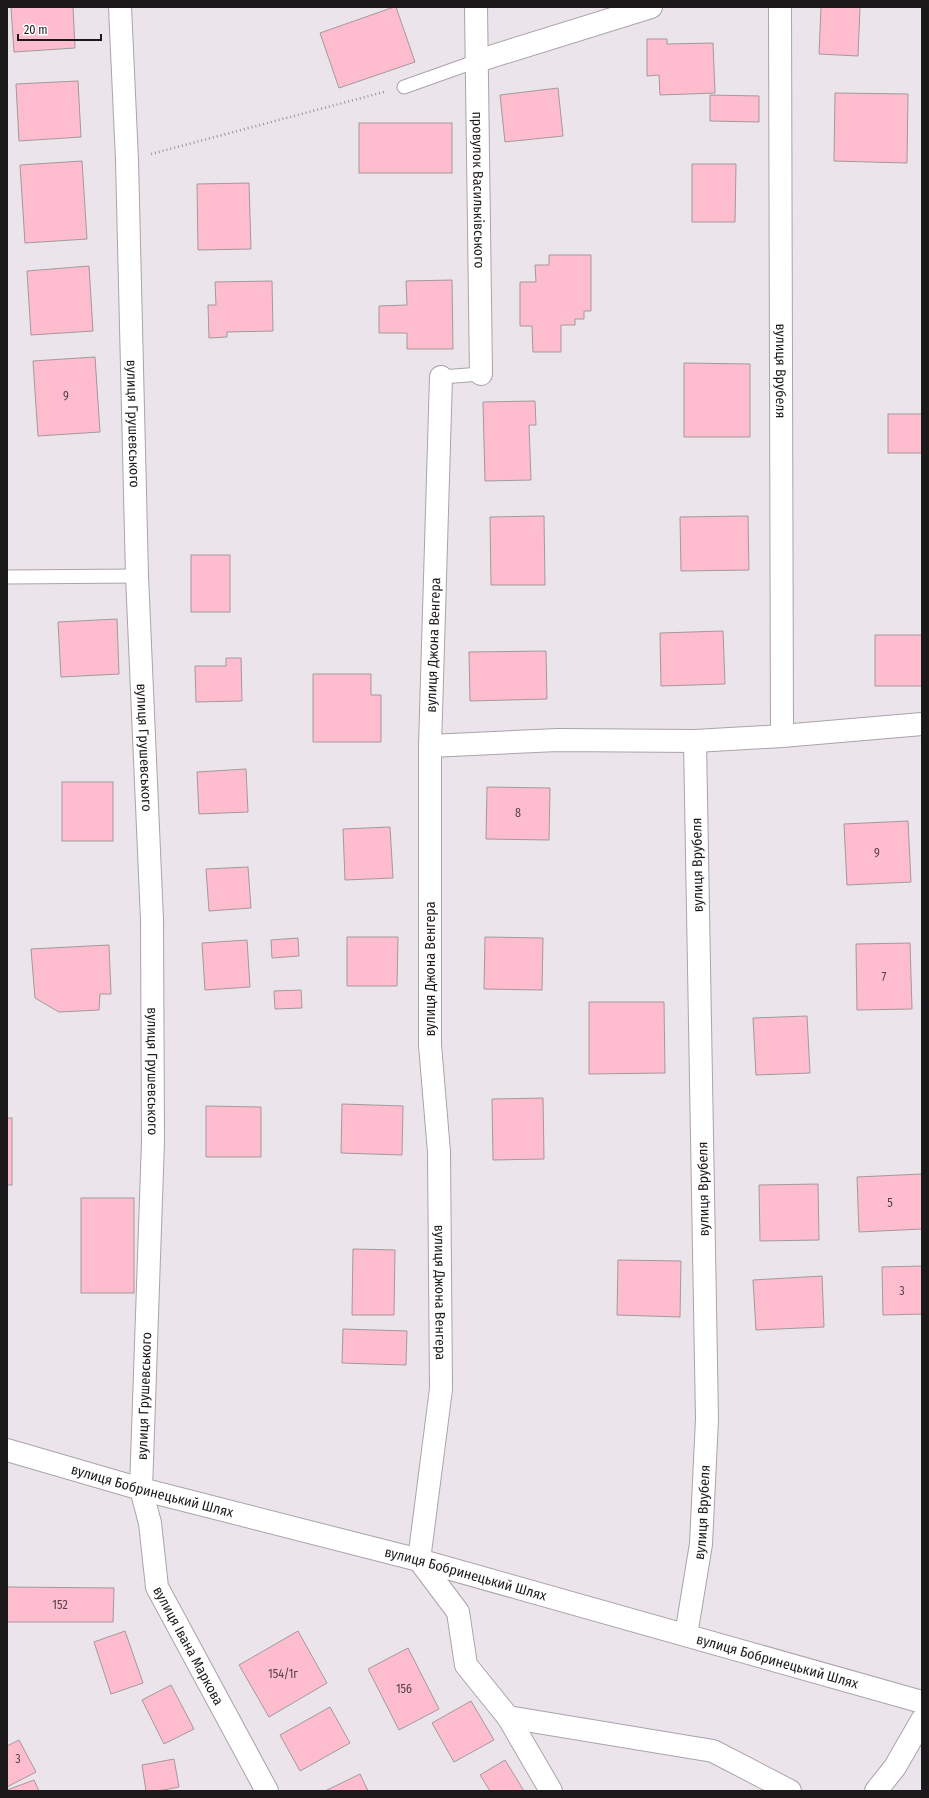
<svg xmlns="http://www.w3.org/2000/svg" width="929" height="1798" font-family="'Fira Sans Condensed',sans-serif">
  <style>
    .building { fill: #febdce; stroke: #a3999b }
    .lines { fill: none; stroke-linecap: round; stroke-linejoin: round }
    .lane-casing { stroke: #aba3a9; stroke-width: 15 }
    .street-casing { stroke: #aba3a9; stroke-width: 24 }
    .primary-casing { stroke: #aba3a9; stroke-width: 24 }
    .path { stroke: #989297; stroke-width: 2.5; stroke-dasharray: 1 3; stroke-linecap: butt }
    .lane { stroke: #fff; stroke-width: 13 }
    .street { stroke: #fff; stroke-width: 22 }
    .primary { stroke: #fff; stroke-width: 22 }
    .labels { text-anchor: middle; stroke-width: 3; stroke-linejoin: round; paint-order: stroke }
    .number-label { font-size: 12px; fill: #544248 }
    .street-label { font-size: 14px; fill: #1c191b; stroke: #fff }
  </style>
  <rect width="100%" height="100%" fill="#ece4eb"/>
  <g class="building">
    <path d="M11,7H73L75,48L14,52Z"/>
    <path d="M394,7H396L415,62L339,88L320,33Z"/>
    <path d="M821,7H860L858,56L819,54Z"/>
    <path d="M647,39H667V44L713,43L715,93L660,95L659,75L647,76Z"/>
    <path d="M78,81L81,137L19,141L16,84Z"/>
    <path d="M558,88L563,136L505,142L500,95Z"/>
    <path d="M835,93L908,94L907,163L834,161Z"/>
    <path d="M710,95L759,96V122L710,121Z"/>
    <rect x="359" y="123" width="93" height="50"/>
    <path d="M82,161L87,239L25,243L20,165Z"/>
    <path d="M692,164H736L735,222H692Z"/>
    <path d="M249,183L251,249L198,250L197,184Z"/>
    <path d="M549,255H591V311H584V319H575V325H561V352H533L532,326H520V282H536L535,265H549Z"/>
    <path d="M89,266L93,331L31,335L27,271Z"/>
    <path d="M452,280L453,349H407V333H379V306L407,305L406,281Z"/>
    <path d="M272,281L273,331L227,332V337L209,338L208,305H216L215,282Z"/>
    <path d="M95,357L100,432L38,436L33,361Z"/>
    <path d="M684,363L750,364V437H684Z"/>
    <path d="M535,401L536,425H529L531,480L485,481L483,402Z"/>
    <rect x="888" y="414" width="34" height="39"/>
    <path d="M544,516L545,585H491L490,517Z"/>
    <path d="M748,516L749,570L681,571L680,517Z"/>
    <rect x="191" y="555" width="39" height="57"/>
    <path d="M117,619L119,674L61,677L58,622Z"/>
    <path d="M723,631L725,684L661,686L660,633Z"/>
    <rect x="875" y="635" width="47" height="51"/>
    <path d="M546,651L547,699L470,701L469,652Z"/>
    <path d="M226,658H241L242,701L196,702L195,666H226Z"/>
    <path d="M313,674H371V695H381V742H313Z"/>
    <path d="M246,769L248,812L199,814L197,772Z"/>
    <rect x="62" y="782" width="51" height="59"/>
    <path d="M487,787L550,788L549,840L486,839Z"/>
    <path d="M908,821L911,882L847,885L844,824Z"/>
    <path d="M390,827L393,878L345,880L343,829Z"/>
    <path d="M248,867L251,908L209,911L206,869Z"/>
    <path d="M347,937H398L397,986H347Z"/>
    <path d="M485,937L543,938L542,990L484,989Z"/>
    <path d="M298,938L299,956L272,958L271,940Z"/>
    <path d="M247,940L250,987L205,990L202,943Z"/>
    <path d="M910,943L912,1009L857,1010L856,944Z"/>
    <path d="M109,945L111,994H100L99,1010L59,1012L35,998L31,949Z"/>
    <path d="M301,990L302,1008L275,1009L274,991Z"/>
    <path d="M589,1002H664L665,1073L589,1074Z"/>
    <path d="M807,1016L810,1073L756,1075L753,1018Z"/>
    <path d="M543,1098L544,1159L493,1160L492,1099Z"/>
    <path d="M342,1104L403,1106L402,1155L341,1153Z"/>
    <path d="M206,1106L261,1107V1157H206Z"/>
    <rect x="7" y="1118" width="5" height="67"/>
    <path d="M922,1174V1229L859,1232L857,1177Z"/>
    <path d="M818,1184L819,1240L760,1241L759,1185Z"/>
    <rect x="81" y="1198" width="53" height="95"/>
    <path d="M353,1249L395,1250L394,1315H352Z"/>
    <path d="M618,1260L681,1261L680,1317L617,1315Z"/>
    <path d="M922,1266V1314L883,1315L882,1267Z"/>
    <path d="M822,1276L824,1327L756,1330L753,1280Z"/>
    <path d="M343,1329L407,1331L406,1365L342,1363Z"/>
    <path d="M7,1587L114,1588L113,1622H7Z"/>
    <path d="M125,1631L143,1683L111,1694L94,1642Z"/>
    <path d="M298,1631L327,1683L269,1717L239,1665Z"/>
    <path d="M408,1648L439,1709L399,1730L368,1669Z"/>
    <path d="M171,1685L194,1729L164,1744L142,1700Z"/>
    <path d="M471,1701L494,1740L454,1762L432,1723Z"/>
    <path d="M330,1707L350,1743L300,1771L280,1735Z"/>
    <path d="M19,1740L36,1772L7,1787V1746Z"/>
    <path d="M174,1759L179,1787L158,1791H146L142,1765Z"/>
    <path d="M505,1760L524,1791H490L480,1775Z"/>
    <path d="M360,1774L368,1791H325Z"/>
    <path d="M34,1780L39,1791H7V1790Z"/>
  </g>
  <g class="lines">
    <defs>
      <g id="lane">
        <path d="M404,87L477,61"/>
        <path d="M441,377L481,374"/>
        <path d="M7,577L137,576"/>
      </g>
      <g id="street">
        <path id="s1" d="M120,7L127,160L137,576L152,920L153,1141L141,1489L150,1523L157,1587L267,1791"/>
        <path id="s2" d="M476,7L481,374"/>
        <path id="s3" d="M780,7L782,736"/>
        <path d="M477,61L651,7"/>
        <path id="s4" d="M441,377L430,746V1045L439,1152L441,1389L419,1560L458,1612L466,1665L508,1717L551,1791"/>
        <path d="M430,746L558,740L695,741L782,736L922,724"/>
        <path id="s5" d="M686,1635L701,1544L707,1419L695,741"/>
        <path d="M508,1717L713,1751L790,1791"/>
        <path d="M876,1791L895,1767L922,1720"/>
      </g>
      <g id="primary">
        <path id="s6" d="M7,1450L141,1489L419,1560L922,1702"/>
      </g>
    </defs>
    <use href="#lane" class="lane-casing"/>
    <use href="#street" class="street-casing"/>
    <use href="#primary" class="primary-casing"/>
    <path class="path" d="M151,154L384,92"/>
    <use href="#lane" class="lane"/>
    <use href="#street" class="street"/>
    <use href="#primary" class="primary"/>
  </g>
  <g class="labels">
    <g class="number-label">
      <text x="66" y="400">9</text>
      <text x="518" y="817">8</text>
      <text x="877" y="857">9</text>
      <text x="884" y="981">7</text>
      <text x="890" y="1207">5</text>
      <text x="902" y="1295">3</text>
      <text x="60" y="1609">152</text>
      <text x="283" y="1678">154/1г</text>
      <text x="404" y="1693">156</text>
      <text x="18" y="1763">3</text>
    </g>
    <g class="street-label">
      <text dy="5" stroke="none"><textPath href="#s2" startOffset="183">провулок Васильківського</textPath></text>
      <text dy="5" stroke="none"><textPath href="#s3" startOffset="364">вулиця Врубеля</textPath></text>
      <text dy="5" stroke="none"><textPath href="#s1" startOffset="417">вулиця Грушевського</textPath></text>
      <text transform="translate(433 645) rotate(-88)" y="5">вулиця Джона Венгера</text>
      <text dy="5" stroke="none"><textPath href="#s1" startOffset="741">вулиця Грушевського</textPath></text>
      <text transform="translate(697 865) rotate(-91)" y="5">вулиця Врубеля</text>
      <text transform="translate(430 969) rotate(-90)" y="5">вулиця Джона Венгера</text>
      <text dy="5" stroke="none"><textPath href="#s1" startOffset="1065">вулиця Грушевського</textPath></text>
      <text transform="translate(703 1189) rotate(-91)" y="5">вулиця Врубеля</text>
      <text dy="5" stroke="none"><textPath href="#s4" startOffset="916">вулиця Джона Венгера</textPath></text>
      <text transform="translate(144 1396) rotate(-88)" y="5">вулиця Грушевського</text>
      <text dy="5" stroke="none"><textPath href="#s6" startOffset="151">вулиця Бобринецький Шлях</textPath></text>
      <text dy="5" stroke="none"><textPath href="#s5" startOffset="124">вулиця Врубеля</textPath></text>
      <text dy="5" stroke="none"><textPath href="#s6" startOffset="475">вулиця Бобринецький Шлях</textPath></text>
      <text dy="5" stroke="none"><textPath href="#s1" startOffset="1649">вулиця Івана Маркова</textPath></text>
      <text dy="5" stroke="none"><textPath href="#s6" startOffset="799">вулиця Бобринецький Шлях</textPath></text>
    </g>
  </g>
  <rect width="929" height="1798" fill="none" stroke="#1c191b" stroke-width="16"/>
  <path d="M18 34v6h83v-6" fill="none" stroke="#1c191b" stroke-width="2"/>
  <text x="24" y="34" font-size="12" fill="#1c191b" stroke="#ffffff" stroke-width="3" paint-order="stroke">20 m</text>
</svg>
